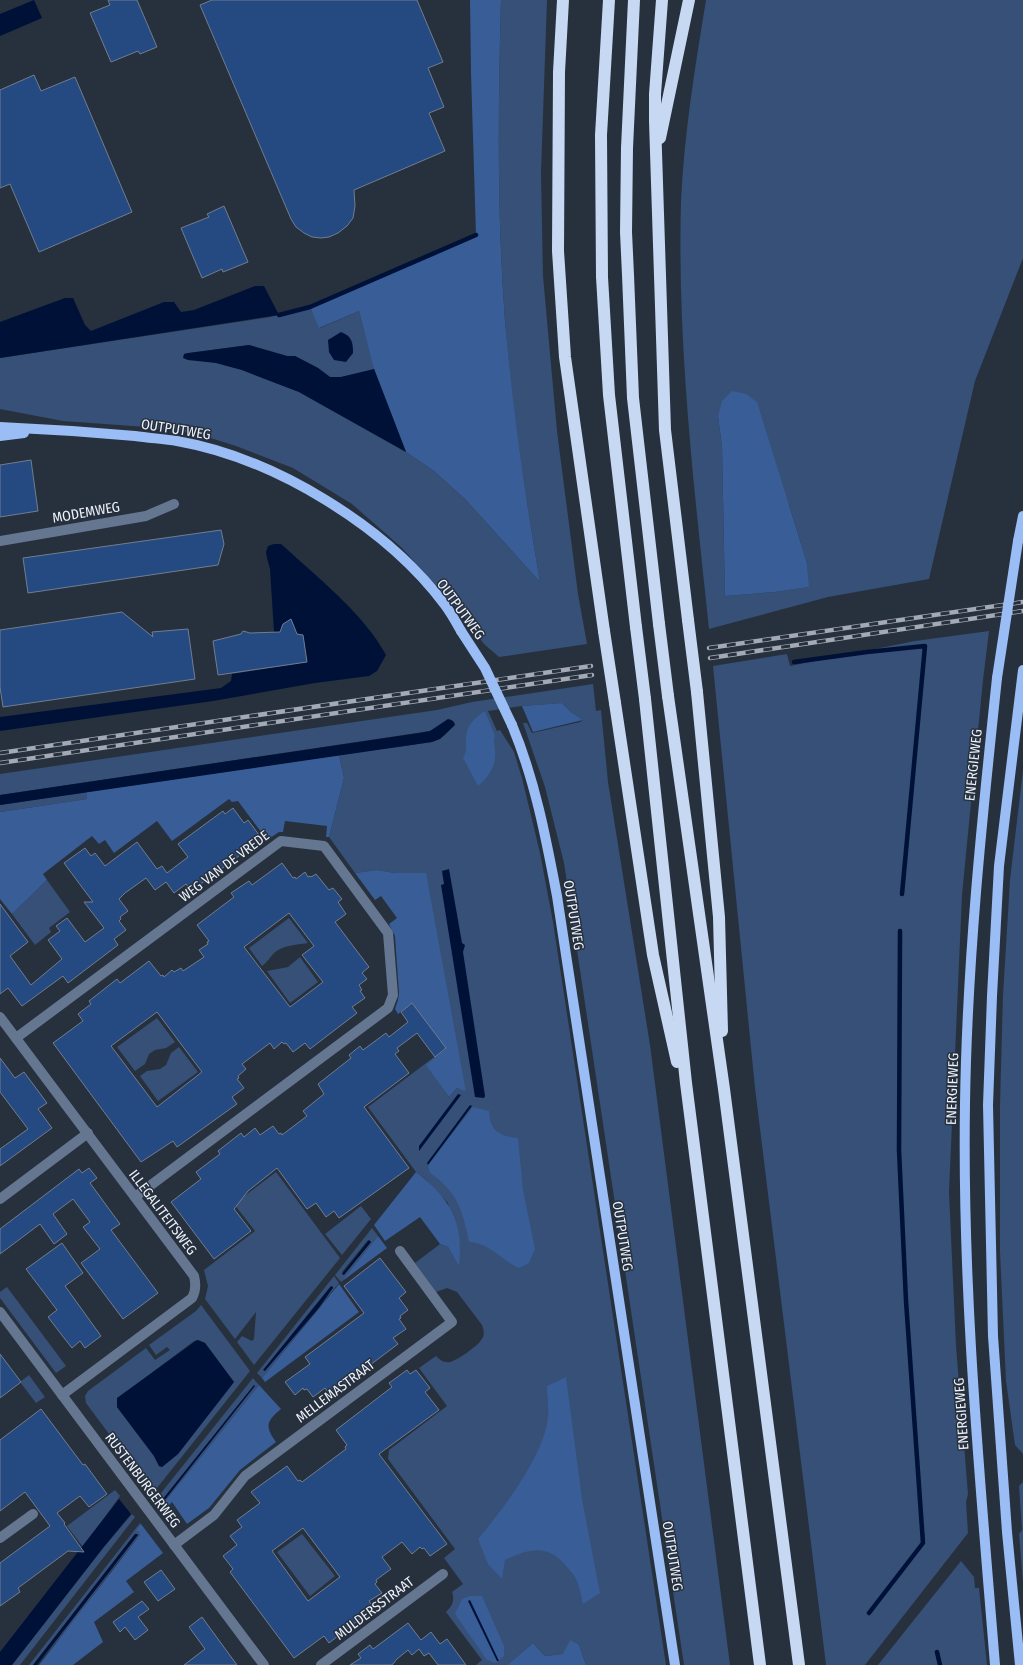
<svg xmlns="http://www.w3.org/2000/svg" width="1023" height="1665" font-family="'Fira Sans Condensed',sans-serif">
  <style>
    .green { fill: #365077; fill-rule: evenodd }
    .forest { fill: #385d97 }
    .water { fill: #001138 }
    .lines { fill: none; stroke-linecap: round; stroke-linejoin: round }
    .stream { stroke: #001138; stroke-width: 4.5 }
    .building { fill: #254a82; stroke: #727d8d; fill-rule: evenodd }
    .minor { stroke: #657691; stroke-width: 10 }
    .major { stroke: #99bdf4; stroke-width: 10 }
    .highway { stroke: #c7d8f3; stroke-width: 12 }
    .rail-casing { stroke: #a3aab5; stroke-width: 4.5 }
    .rail { stroke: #27303d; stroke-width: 3; stroke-dasharray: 9; stroke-linecap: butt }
    .major-bridge { stroke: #99bdf4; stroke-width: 10 }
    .highway-bridge { stroke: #c7d8f3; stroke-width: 12 }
    .labels { text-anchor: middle; stroke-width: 3; stroke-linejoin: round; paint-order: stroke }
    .street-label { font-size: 14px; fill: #ecf2fb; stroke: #27303d }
  </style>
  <rect width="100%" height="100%" fill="#27303d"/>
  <g class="green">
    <path d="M501,0H547L541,173L543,276L557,431L578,594L587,644L499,657L484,644L463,615L401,547L352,504L293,468L236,446L198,434L146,427L63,421L0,409V358L270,317L310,307L320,328L359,311L374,369L372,370L341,377H330L318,368L295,356H287L249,345L184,354L242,370L299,392L406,452L434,471L466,500L540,582C525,495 512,408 505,321C497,214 498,107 501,0Z"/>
    <path d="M706,0H1023V258L975,381L929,579L828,597L709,629C694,487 677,344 681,201C684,134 695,67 706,0ZM718,416L789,505L807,563L808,587L775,592L725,596L722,447Z"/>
    <path d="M989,631L983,680L962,895L949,1192L956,1346L968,1494L966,1502L968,1533L865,1665H826L755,1088L713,666L787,654L790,666L915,641Z"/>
    <path d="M593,684L596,711L601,710L608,782L650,1045L730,1665H684L564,863L545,787L523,723H527L532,733L580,722L583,720L571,712L562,703L522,706L488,711L497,731L500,730L514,752L522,778L540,853L553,922L666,1665H586L579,1645L564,1654L545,1656L533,1643L507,1665H476L482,1660L446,1612C452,1606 455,1601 452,1592L463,1584L444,1558L455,1549L388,1459L389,1450L447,1406L419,1368L436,1356C440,1360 444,1363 450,1362C456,1361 478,1346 481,1340C485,1336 484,1331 482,1325L457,1292L447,1288L436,1292L415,1263L440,1244L448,1247L459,1265L448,1203L424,1178L416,1172L368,1107L446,1048L447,1050L427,1065L449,1097L457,1088L466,1092L395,873L377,870L355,873L329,837L344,778L339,755L432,742C443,738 448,733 455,723L450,719L430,731L0,795V774L437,710L472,702Z"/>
    <path d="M1023,770V1454L1015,1445L1006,1381L1000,1252V1105L1003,995L1010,880Z"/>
    <path d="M86,792L87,799L0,812V805Z"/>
    <path d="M47,880L70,912L49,928L51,932L35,945L12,914Z"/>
    <path d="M289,918L308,943C296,945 282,945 273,954C269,959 268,961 262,966L249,948Z"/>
    <path d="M300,957L318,982L290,1003L267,971L288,967Z"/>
    <path d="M157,1018L175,1042L166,1048L155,1050L149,1054L145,1064L135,1071L117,1047Z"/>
    <path d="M179,1047L198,1072L158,1101L140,1076L147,1071L160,1069L166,1065L171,1053Z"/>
    <path d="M276,1172L340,1258L254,1365L237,1342L242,1336L252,1341L254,1339L256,1312L235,1339L205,1299L208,1286L204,1270L255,1231L234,1204Z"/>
    <path d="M361,1206L371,1219L342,1255L325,1234Z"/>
    <path d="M372,1228L378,1236L341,1282L335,1275ZM368,1240L371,1242L343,1275L342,1272Z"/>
    <path d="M334,1276L339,1283L262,1378L257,1373Z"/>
    <path d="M7,1287L66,1366L56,1373L0,1298V1292Z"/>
    <path d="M201,1305L250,1371L153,1493L86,1403L85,1396L88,1391L146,1348L155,1360L170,1350L167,1347L156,1355L149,1345L196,1311ZM199,1340L205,1343L234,1382L178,1454L162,1467L159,1466L154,1456L117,1407V1399L194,1341Z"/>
    <path d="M29,1375L45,1397L36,1403L20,1382Z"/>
    <path d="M253,1378L259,1385L162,1505L157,1498Z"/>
    <path d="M1023,1482V1583L1019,1534L1022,1530L1019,1486Z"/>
    <path d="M115,1490L120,1496L83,1547L67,1526Z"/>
    <path d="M132,1514L135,1517L20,1665H12L103,1548Z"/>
    <path d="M140,1523L141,1524L136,1530L140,1531V1535L111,1571L76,1618L37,1665L138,1535L135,1534L33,1665H29Z"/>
    <path d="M302,1534L335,1576L310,1596L277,1552Z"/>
    <path d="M961,1561L974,1577L975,1588H979L987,1665H878Z"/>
  </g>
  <g class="forest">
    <path d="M470,0H501C498,107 497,215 505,321C513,409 525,496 540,582L466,500L434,471L406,452L373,366L359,311L319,328L310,307L476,235L471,73Z"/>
    <path d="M732,391L746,394L757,402L807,563L809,587L775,592L725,596L722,447L718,416L722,401Z"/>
    <path d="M562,703L571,712L583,720L533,732L522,706Z"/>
    <path d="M485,711L495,736C493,741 495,744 495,749C497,765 489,777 478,786L463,758C467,751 466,748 466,740C465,727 475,717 485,711Z"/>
    <path d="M339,755L344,778L329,837H326L327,826L285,821L283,832H279L267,840L238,801L232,802L229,799L172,841L157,821L114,853L105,840L99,844L92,836L43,874L47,880L12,914L0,899V812L87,799L86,792Z"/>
    <path d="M377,870L395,873H426L466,1092L457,1088L449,1097L426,1065L446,1049L412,1003L398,1014L395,1009L398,1000L399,993L395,936L389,924L397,918L381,896L375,900L355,873Z"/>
    <path d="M473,1107L489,1111C490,1131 499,1136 518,1138L523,1190L535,1249L529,1263L519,1268C501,1260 490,1243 469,1242C463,1210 457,1192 430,1173L428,1165Z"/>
    <path d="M416,1172C450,1198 464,1222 459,1266L448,1247L440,1244L420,1217L385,1241L374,1225Z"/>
    <path d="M378,1236L387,1248L341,1282Z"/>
    <path d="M339,1284L359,1312L265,1382L262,1378Z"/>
    <path d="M566,1377L582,1499L600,1593L583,1604C581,1595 579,1584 575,1577C573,1573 569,1570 567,1567C547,1543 530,1549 505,1560L502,1579L488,1564L478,1539C503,1509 544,1456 548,1417C549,1407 547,1396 547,1386Z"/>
    <path d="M259,1385L281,1409C266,1421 265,1427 276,1442L240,1470L209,1508L187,1524L172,1502L168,1506L171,1510L168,1512L162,1505Z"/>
    <path d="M141,1524L163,1553L126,1581L134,1592L94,1622L103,1642L73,1665H39L140,1535L139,1531H135Z"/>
    <path d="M470,1596H482L504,1646V1656L496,1663L487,1660L455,1614L462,1599Z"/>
    <path d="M570,1640L579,1645L586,1665H507L533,1643L545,1656L563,1654Z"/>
  </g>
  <g class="water">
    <path d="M34,0L42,18L0,36V14Z"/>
    <path d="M255,286H264L279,315L0,358V322L65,298H73L85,325L91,331L164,302H174L181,312L194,310Z"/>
    <path d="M341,332C352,336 353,343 353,353L346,362L334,360L329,352L328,340Z"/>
    <path d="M249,345L287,356H295L318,368L330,377H341L374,369L406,452L299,392L242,370L216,363L188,360L183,358L184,354L188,353Z"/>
    <path d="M274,544H281L290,552C323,582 365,616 386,655L377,671L369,676L315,683L213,701L0,731V717L221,688L231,681L232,674L307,662L303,635L274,632L270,569L267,558L266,552L268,546Z"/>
    <path d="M448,719L453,721L455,725L440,739L432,742L0,805V795L419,733L430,731Z"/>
    <path d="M449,869L462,943L465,945L463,952L485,1096L484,1098L475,1097L441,885L444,884L442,871Z"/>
    <path d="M458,1094L461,1095L419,1151V1146Z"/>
    <path d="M470,1105L472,1106L428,1165L427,1163Z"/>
    <path d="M369,1240L371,1242L344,1275L342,1274Z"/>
    <path d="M331,1286L333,1287V1288L318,1309L265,1371L263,1370Z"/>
    <path d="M197,1340L205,1343L234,1382L178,1454L162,1467L159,1466L154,1456L117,1407V1398Z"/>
    <path d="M254,1385L255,1386L164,1501L162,1500Z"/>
    <path d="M119,1499L131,1514L103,1548L12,1665H0V1652Z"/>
    <path d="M135,1534H137L138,1535L37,1665H33Z"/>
    <path d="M470,1600L499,1661H497L468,1601Z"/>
  </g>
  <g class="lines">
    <g class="stream">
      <path d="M279,315L310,307L476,235"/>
      <path d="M794,662L867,652L925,646L902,894"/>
      <path d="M869,1613L923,1543L906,1301L899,1150L900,931"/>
      <path d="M937,1652L940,1665"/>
    </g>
  </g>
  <g class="building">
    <path d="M108,0H137L157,47L140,54L138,51L111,62L90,13L110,5Z"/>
    <path d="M212,0H417L443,62L428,68L444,107L429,113L445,151L354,190L355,206L353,218L347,226L338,233L329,237L321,238L312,237L304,233L296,227L291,219L208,24L200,5Z"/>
    <path d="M34,75L41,91L75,77L132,212L39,252L10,184L0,188V90Z"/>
    <path d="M224,206L248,262L223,272L222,269L202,278L181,228L209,217L207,214Z"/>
    <path d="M31,460L38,511L0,517V465Z"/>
    <path d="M221,530L224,544L218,565L28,593L23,558Z"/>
    <path d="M122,612L153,637L152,632L188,629L195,679L3,707L0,687V630Z"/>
    <path d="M291,619L297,634L303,635L307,662L218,675L213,641L241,634L243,631L250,633L280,632L283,624Z"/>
    <path d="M233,808L244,823L248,820L262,839L191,891L186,884L174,893L166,882L155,890L146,878L125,893L119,899L128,911L120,917L121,919L119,921L126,930L114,939L118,945L68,983L63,976L22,1006L8,988L0,994V904L28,942L10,956L31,985L62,959L48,940L60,931L56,926L67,918L85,942L104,928L84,902H93L64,863L85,848L91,856L95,853L105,866L137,842L157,869L162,866L167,873L188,857L178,844L223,811L225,814Z"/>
    <path d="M282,863L293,878L295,877L296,879L305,872L308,877L310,876L311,877L316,874L329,890L333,888L342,899L338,902L346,914L335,922L369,967L362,973L367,979L359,985L362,990L360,991L365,998L352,1007L357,1013L310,1049L305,1043L293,1052L286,1043L284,1044L282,1042L274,1049L270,1043L242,1064L246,1069L238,1076L239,1078L237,1079L244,1088L232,1097L237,1104L177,1147L173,1141L141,1162L53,1043L83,1021L78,1014L91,1004L89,1001L117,979L120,983L149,961L161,976L163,975L164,977L172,970L174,972L181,968L183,971L204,957L199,950L208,944L207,942L209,941L197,925L234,897L231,893L249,881L252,885ZM289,913L314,946L302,955L323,982L290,1007L244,947ZM157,1012L202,1072L157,1107L111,1046Z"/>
    <path d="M412,1003L446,1048L435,1057L417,1033L397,1048L399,1051L395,1054L409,1073L364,1107L409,1168L339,1218L334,1211L326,1217L316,1203L307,1209L277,1168L248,1191L234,1209L251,1231L214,1259L171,1202L201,1179L196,1172L220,1154L218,1151L241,1133L244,1137L255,1128L260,1135L273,1126L279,1134L281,1133L282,1135L307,1116L303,1111L324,1094L318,1084L351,1058L349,1055L360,1046L363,1050L386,1033L389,1037L408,1022L401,1012Z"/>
    <path d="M0,1058L15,1078L24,1072L47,1103L38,1109L52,1128L0,1166V1149L28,1129L0,1092Z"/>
    <path d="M89,1168L97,1178L90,1183L120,1224L111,1230L158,1293L123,1319L81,1263L100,1249L83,1227L90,1222L73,1199L53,1214L67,1234L54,1244L40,1224L0,1254V1229L79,1169L82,1173Z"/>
    <path d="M62,1243L83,1273L65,1286L101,1336L85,1348L80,1341L72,1348L61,1334L48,1317L57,1310L26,1269Z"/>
    <path d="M380,1258L406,1292L399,1298L408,1310L400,1316L401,1318L399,1319L406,1329L393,1338L398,1344L330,1395L325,1388L313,1397L307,1389L304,1390L303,1388L295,1395L285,1382L310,1364L305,1357L364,1313L344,1286Z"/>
    <path d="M0,1354L21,1382L0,1398Z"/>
    <path d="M407,1370L410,1374L416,1370L430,1388L425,1392L439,1410L379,1454L447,1544L430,1556L424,1548L422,1549L420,1547L412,1554L402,1542L382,1557L391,1569L376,1580L377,1582L375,1584L382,1593L369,1601L374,1608L329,1643L324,1636L294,1658L230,1572L233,1569L223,1556L237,1545L230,1536L242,1527L237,1520L260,1503L251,1492L287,1466L298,1481L300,1480L302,1482L346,1449L345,1447L347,1445L336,1430L392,1387L389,1383ZM303,1528L340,1577L308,1601L272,1551Z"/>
    <path d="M41,1409L83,1465L85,1464L107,1494L89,1507L80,1496L57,1513L65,1523L64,1524L84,1552L68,1551L18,1588L20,1592L0,1606V1563L50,1526L25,1492L0,1511V1440Z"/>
    <path d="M161,1570L175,1589L158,1601L144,1582Z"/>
    <path d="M142,1601L149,1609L138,1617L148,1630L135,1640L125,1627L120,1632L113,1622Z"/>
    <path d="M202,1617L207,1624L237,1665H184L205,1649L189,1627Z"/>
    <path d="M408,1623L421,1640L431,1632L440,1644L447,1639L466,1665H438L429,1653L424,1656L419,1649L412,1655L408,1650L397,1659L392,1665H350L361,1658L358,1654L370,1645L373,1649Z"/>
  </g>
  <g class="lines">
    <g class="minor">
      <path d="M0,541L146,516L174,504"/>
      <path d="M0,1017L194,1276C196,1284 196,1291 192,1298L62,1395"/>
      <path d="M16,1038L281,841L324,846L388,933L393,995L388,1008L135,1197"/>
      <path d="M0,1199L88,1133"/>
      <path d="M0,1312L264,1665"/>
      <path d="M0,1538L33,1514"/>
      <path d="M174,1545L214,1515L245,1476L452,1322L400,1251"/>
      <path d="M321,1665L443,1574"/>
    </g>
    <g class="major">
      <path d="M0,427C45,429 90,432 135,436C149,438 164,439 177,441C274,458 386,526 445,605C451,613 456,622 461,631"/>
      <path d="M0,436L24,433"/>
      <path d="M1018,541L1023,516"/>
      <path d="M512,725C535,780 546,838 557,896L675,1665"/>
      <path d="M995,1665C980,1479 962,1292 965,1104C967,962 982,819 997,678"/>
      <path d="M1020,1665L1007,1532L993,1336L988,1105L992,996L999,866L1023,670"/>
    </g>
    <g class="highway">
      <path d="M563,0L559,72L558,251L565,357L604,631"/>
      <path d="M609,0L601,135L602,277L609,395L636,627"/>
      <path d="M634,0L627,148L626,232L628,275L633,398L659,624"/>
      <path d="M662,0L655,94V121L665,430L688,620"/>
      <path d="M660,138L689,0"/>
      <path d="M697,692L719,917L722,1031"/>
      <path d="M668,696L724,1089L799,1665"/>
      <path d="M645,699L686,1083L760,1665"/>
      <path d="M615,703L653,955L677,1062"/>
    </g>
    <defs>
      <g id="rail">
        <path d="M709,648L1023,602"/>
        <path d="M710,658L1023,611"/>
        <path d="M0,753L591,666"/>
        <path d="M0,763L592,675"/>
      </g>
    </defs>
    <use href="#rail" class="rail-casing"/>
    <use href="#rail" class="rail"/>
    <g class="major-bridge">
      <path d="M461,631L485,668L512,725"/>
      <path d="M997,678L1018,541"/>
    </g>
    <g class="highway-bridge">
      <path d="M688,620L697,692"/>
      <path d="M659,624L668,696"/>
      <path d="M636,627L645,699"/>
      <path d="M604,631L615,703"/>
    </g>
  </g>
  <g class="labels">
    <g class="street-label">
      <text transform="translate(176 429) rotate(9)" y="5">OUTPUTWEG</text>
      <text transform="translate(86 512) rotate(-10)" y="5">MODEMWEG</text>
      <text transform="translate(461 609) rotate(54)" y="5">OUTPUTWEG</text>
      <text transform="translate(973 765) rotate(-84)" y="5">ENERGIEWEG</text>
      <text transform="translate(224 866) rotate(-37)" y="5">WEG VAN DE VREDE</text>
      <text transform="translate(574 915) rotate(81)" y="5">OUTPUTWEG</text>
      <text transform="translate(952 1089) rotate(-88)" y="5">ENERGIEWEG</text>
      <text transform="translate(163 1212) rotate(53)" y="5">ILLEGALITEITSWEG</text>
      <text transform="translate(623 1236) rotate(81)" y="5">OUTPUTWEG</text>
      <text transform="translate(335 1391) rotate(-37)" y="5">MELLEMASTRAAT</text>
      <text transform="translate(961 1414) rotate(-94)" y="5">ENERGIEWEG</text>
      <text transform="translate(143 1480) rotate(53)" y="5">RUSTENBURGERWEG</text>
      <text transform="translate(673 1556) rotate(81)" y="5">OUTPUTWEG</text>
      <text transform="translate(374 1608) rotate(-37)" y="5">MULDERSSTRAAT</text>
    </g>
  </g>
</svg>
